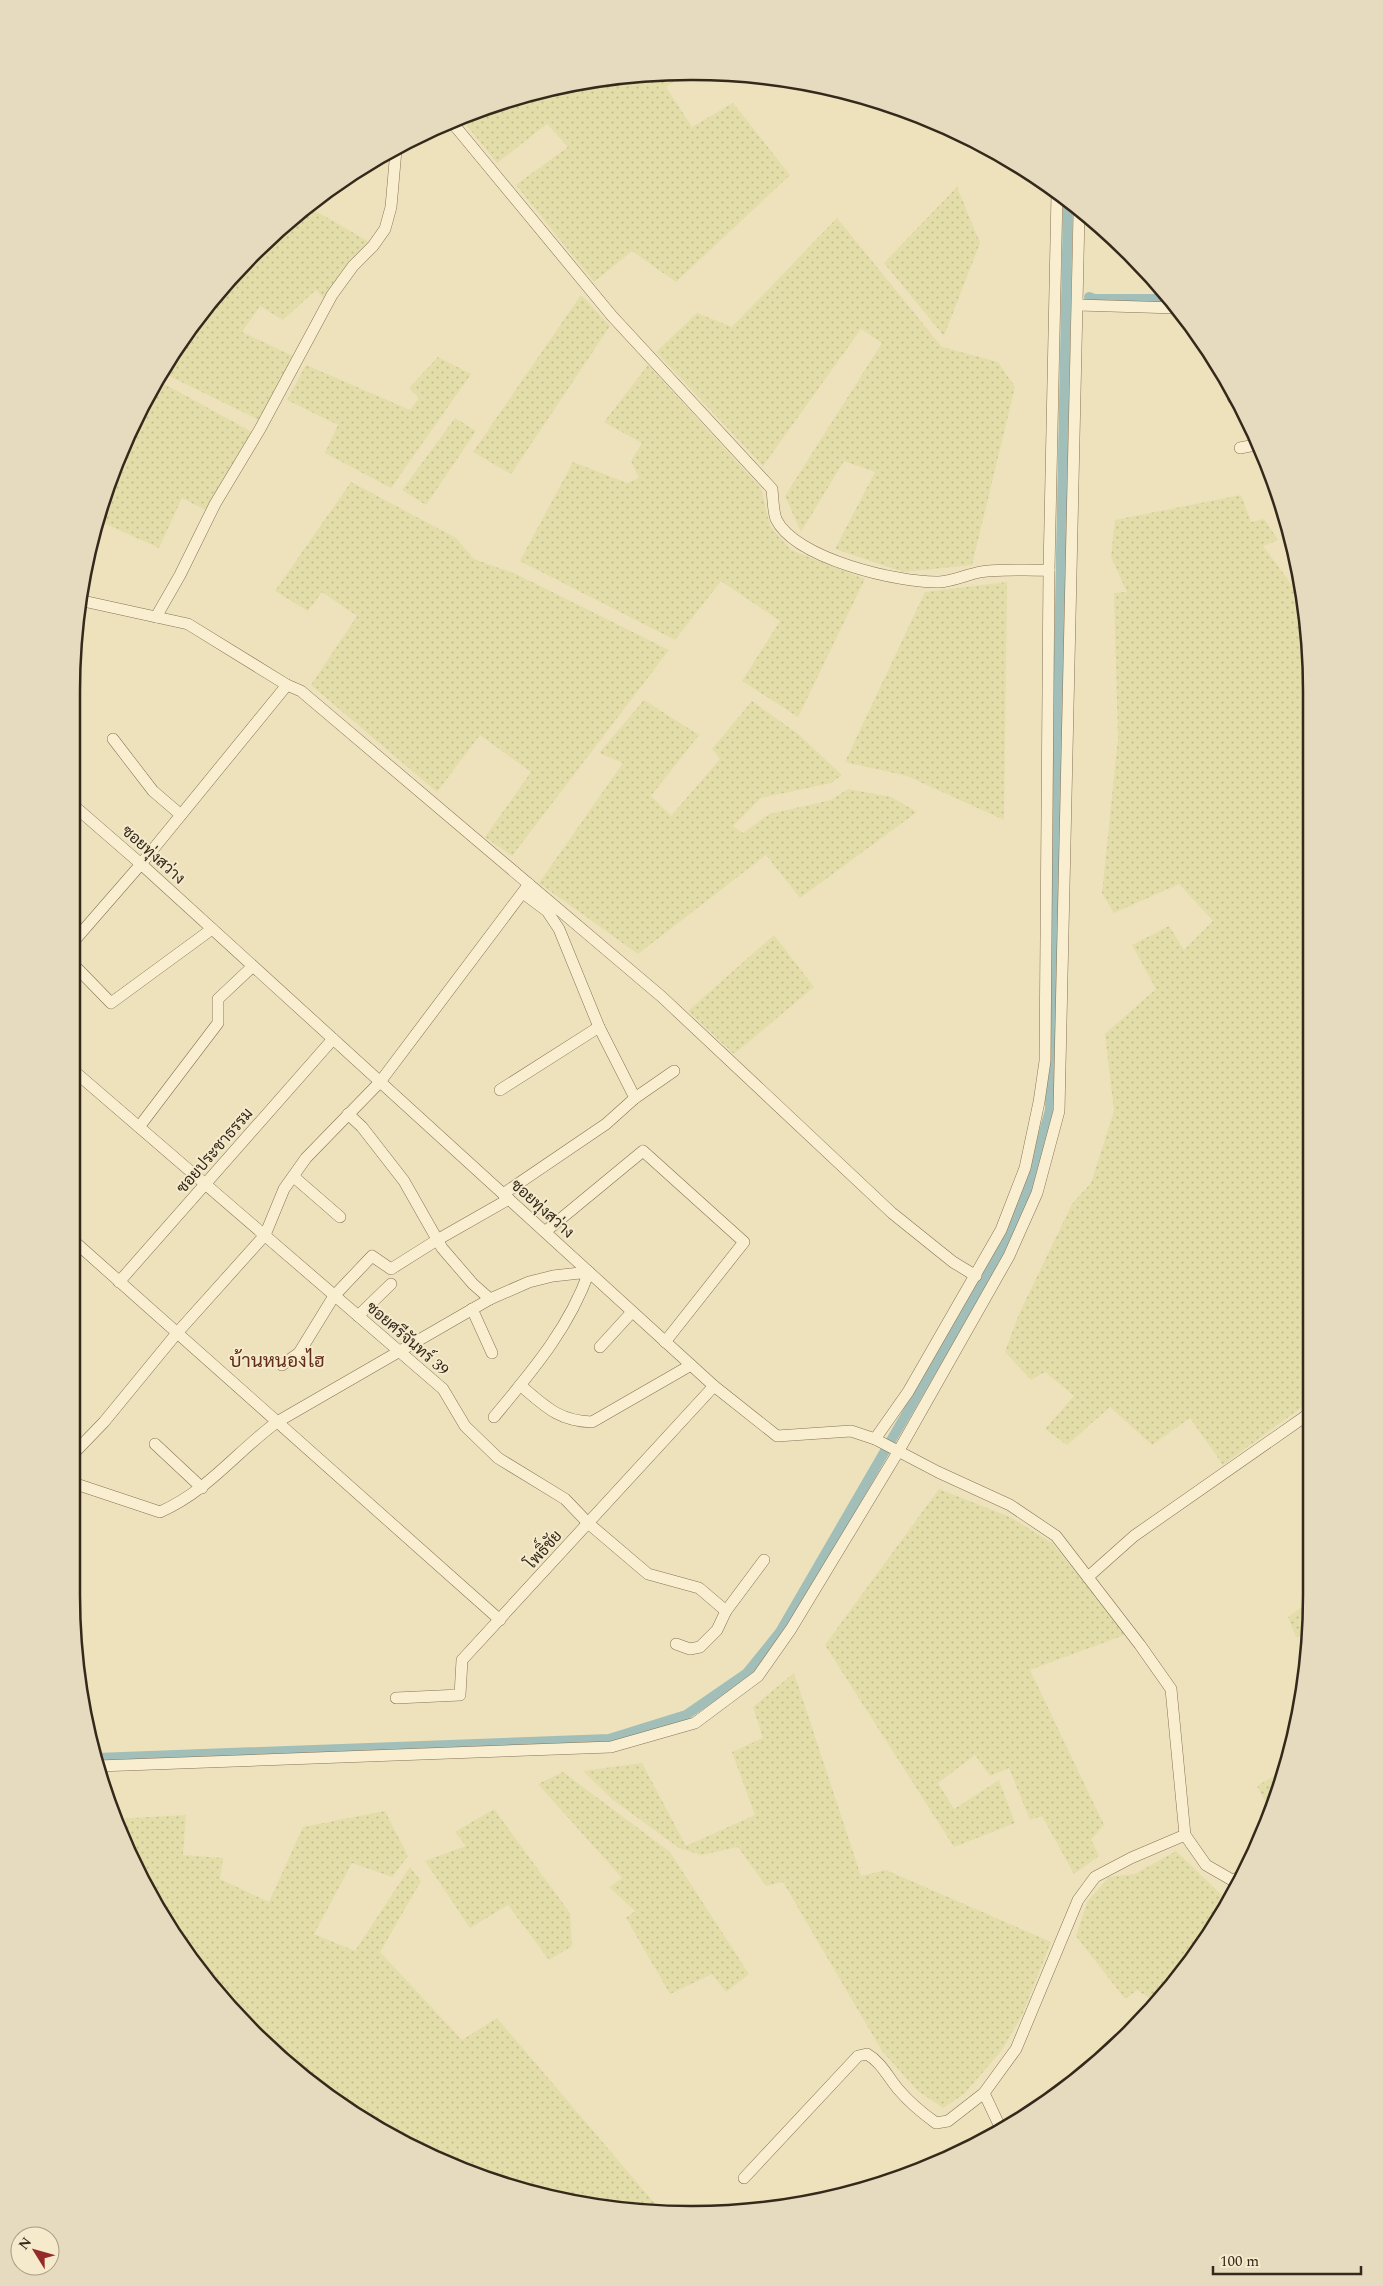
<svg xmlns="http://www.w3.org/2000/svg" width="1383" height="2286" font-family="Spectral,Sarabun,serif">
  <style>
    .farmland { fill: url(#farmland-dots) }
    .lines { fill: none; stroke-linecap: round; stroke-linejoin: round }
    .canal { stroke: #a1bfb8; stroke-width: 10 }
    .street-casing { stroke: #857256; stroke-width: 12 }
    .street { stroke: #f9efd0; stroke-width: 11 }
    .labels { text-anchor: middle; stroke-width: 4; stroke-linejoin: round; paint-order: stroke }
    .street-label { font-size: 16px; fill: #34291b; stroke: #f5ebcc }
    .quarter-label { font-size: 19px; fill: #612d1a; stroke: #f5ebcc }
    .rim { fill: none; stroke: #34291b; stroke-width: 2.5 }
  </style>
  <defs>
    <pattern id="farmland-dots" width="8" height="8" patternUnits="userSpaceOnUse" patternTransform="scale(1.25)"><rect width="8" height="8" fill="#e3ddaa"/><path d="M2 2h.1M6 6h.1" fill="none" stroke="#c3be92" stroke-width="1.8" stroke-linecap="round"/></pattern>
  </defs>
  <rect width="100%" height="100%" fill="#eee2bd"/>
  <g class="farmland">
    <path d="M687,72L666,87L692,127L733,103L790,175L676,282L632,251L594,282L516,185L568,147L547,124L497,163L460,117L571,83Z"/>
    <path d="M957,187L980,243L944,336L884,263Z"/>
    <path d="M309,207L369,242L324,299L316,290L283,320L260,306L242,332L293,356L259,420L163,373L176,347L253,253Z"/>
    <path d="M837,218L942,347L998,362L1015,387L972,565L903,572L835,549L875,472L844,461L801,532L785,496L882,343L861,329L763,466L656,352L697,313L732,327Z"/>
    <path d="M581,295L610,326L511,474L473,452Z"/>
    <path d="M438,357L471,374L391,488L325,453L338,425L287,400L306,365L410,410L419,398L409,388Z"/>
    <path d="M648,365L761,488L770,526L791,550L865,579L798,717L742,681L780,621L721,581L675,640L520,561L573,462L627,483L639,478L631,461L642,443L604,422Z"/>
    <path d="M159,381L252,432L207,511L182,498L159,548L99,521L104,492Z"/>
    <path d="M455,418L476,431L426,505L402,490Z"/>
    <path d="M351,482L456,538L474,559L518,575L669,650L512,856L485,837L531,772L480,735L437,792L311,685L357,616L322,592L308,611L275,591Z"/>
    <path d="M1241,495L1251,522L1264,519L1278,540L1263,546L1301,597L1310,651V1401L1223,1465L1190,1418L1152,1445L1110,1407L1067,1445L1045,1429L1074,1396L1045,1372L1031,1380L1005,1352L1019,1314L1072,1204L1091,1183L1114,1111L1105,1034L1156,989L1132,945L1169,926L1184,950L1213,921L1179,884L1114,913L1102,893L1118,739L1114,593L1127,592L1111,557L1115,520Z"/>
    <path d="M1007,582L1004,820L907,776L845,762L925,592Z"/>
    <path d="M644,700L699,735L651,796L671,816L720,759L712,749L752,701L798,734L842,775L831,783L761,798L733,826L743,833L769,814L831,800L848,789L891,797L917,812L800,898L766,855L638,954L539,883L623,763L599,753Z"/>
    <path d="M774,935L814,987L734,1054L688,1011Z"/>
    <path d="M939,1489L1010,1517L1052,1543L1127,1634L1030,1670L1104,1825L1091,1840L1099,1856L1074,1874L1042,1816L1030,1820L1009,1768L990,1776L975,1755L938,1783L954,1809L999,1780L1015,1823L954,1847L825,1645Z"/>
    <path d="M1310,1601V1634L1296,1637L1288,1617Z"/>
    <path d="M794,1673L861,1876L886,1870L1051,1942L1022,2015L1002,2050L964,2094L943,2108L918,2091L882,2051L783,1882L766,1886L738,1847L701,1855L679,1848L612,1799L583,1771L642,1763L686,1846L755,1815L732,1752L763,1738L753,1707Z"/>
    <path d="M1284,1770L1279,1794L1270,1811L1257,1786Z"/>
    <path d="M563,1772L670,1852L749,1974L726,1992L712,1974L670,1994L626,1918L635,1911L609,1887L622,1878L538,1784Z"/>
    <path d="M494,1809L570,1913L572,1946L549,1960L508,1905L470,1928L425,1861L466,1846L455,1832Z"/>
    <path d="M385,1811L408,1856L392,1877L352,1863L314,1934L355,1951L410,1867L421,1881L380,1952L462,2040L497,2018L662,2212L571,2203L492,2182L417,2151L314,2087L199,1972L135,1869L115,1819L186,1815L183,1855L223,1858L220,1879L269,1902L303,1827Z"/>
    <path d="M1176,1851L1227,1900L1207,1939L1131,2033L1153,2000L1137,1990L1125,1999L1076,1936L1087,1902L1109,1877L1135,1874Z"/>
  </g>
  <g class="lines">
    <g class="canal">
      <path d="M1089,297L1094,299H1170"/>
      <path d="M96,1758L609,1739L686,1715L747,1673L780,1632L998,1256L1027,1191L1050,1110L1068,204"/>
    </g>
    <defs>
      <g id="street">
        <path d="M450,120L612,316L772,489C773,498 773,511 776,519C795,559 899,583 939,582C953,581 963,576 976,573C995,568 1028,571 1049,570"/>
        <path d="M1078,305L1176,308"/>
        <path d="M1233,398H1235"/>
        <path d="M1240,448L1255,445"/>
        <path d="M83,601L188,624L287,685"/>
        <path d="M156,617L180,575L215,504L260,429L332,295L353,266L373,246L385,229L391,207L396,150"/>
        <path d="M113,739L153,791L181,815"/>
        <path d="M73,805L141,864L714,1386L777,1436L851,1431L875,1439L938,1472L1010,1505L1056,1536L1140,1645L1171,1689L1185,1835L1206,1865L1232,1880L1237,1878"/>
        <path d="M523,893L547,911L559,929L599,1027L635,1098"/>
        <path d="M74,941L141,864L287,685L301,691L662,997L892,1213L953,1262L976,1276"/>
        <path d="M74,965L111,1003L212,929"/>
        <path d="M74,1071L443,1389L465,1426L498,1458L565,1499L588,1523L648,1574L699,1588L726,1611"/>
        <path d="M500,1090L599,1027"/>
        <path d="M348,1114L362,1127L404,1181L442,1248L473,1284L490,1299"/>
        <path d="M139,1127L218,1023V999L253,966"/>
        <path d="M294,1177L340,1217"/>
        <path d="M503,1194L606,1124L635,1098L674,1071"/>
        <path d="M546,1231L643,1151L744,1242L665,1342"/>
        <path d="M75,1242L500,1620"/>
        <path d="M119,1282L333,1039"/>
        <path d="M472,1309L492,1353"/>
        <path d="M358,1316L391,1284"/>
        <path d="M600,1347L632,1312"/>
        <path d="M282,1365L299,1353L334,1296L372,1256L391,1269L437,1240L509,1199"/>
        <path d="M520,1385C545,1406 558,1421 592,1422L691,1365"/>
        <path d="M875,1439L908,1392L1001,1230L1025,1168L1039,1102L1045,1061L1049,570L1057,194"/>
        <path d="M155,1444L202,1488"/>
        <path d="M76,1451L104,1422L177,1333L265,1235L284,1189L306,1158L380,1082L529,884"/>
        <path d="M76,1484L160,1512C209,1490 235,1453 277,1422L490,1299L529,1282L553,1276L589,1272C568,1330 532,1371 494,1417"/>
        <path d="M1088,1577L1134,1536L1310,1413"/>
        <path d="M676,1644L690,1649L700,1647L717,1630L726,1611L764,1560"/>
        <path d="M396,1698L460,1695L462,1660L714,1386"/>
        <path d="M98,1766L611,1747L695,1723L758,1676L791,1629L898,1452L1009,1256L1037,1193L1059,1111L1079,214"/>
        <path d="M1001,2129L984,2093L1016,2049L1078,1900L1095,1877L1131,1858L1185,1835"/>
        <path d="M744,2178L858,2056L867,2054C881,2062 888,2077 898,2089C909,2102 922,2113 936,2123L948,2121L984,2093"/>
      </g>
    </defs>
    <use href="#street" class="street-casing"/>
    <use href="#street" class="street"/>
  </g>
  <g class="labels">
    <g class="street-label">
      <text transform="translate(154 854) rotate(42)" y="6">ซอยทุ่งสว่าง</text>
      <text transform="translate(214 1150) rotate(-49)" y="6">ซอยประชาธรรม</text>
      <text transform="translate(543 1208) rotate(42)" y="6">ซอยทุ่งสว่าง</text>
      <text transform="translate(408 1338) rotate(41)" y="6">ซอยศรีจันทร์ 39</text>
      <text transform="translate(543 1549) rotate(-48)" y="6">โพธิ์ชัย</text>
    </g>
    <g class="quarter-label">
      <text x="277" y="1367">บ้านหนองไฮ</text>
    </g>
  </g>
  <path d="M0 0H1383V2286H0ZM691 80H692A611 611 0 0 1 1303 691V1595A611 611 0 0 1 692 2206H691A611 611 0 0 1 80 1595V691A611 611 0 0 1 691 80Z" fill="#e6dbbe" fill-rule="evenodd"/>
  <path class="rim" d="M691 80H692A611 611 0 0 1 1303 691V1595A611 611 0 0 1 692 2206H691A611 611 0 0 1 80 1595V691A611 611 0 0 1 691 80Z"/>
  <g transform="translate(35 2251) rotate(307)"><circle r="24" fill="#f5ebcc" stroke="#a89d85"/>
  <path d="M0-4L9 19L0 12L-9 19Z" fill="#942b26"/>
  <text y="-8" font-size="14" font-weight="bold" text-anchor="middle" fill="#34291b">N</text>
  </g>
  <path d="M1213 2266v8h148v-8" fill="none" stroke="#34291b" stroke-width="2.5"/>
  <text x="1220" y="2266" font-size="15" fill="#34291b" stroke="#f5ebcc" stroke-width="4" paint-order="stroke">100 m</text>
</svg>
